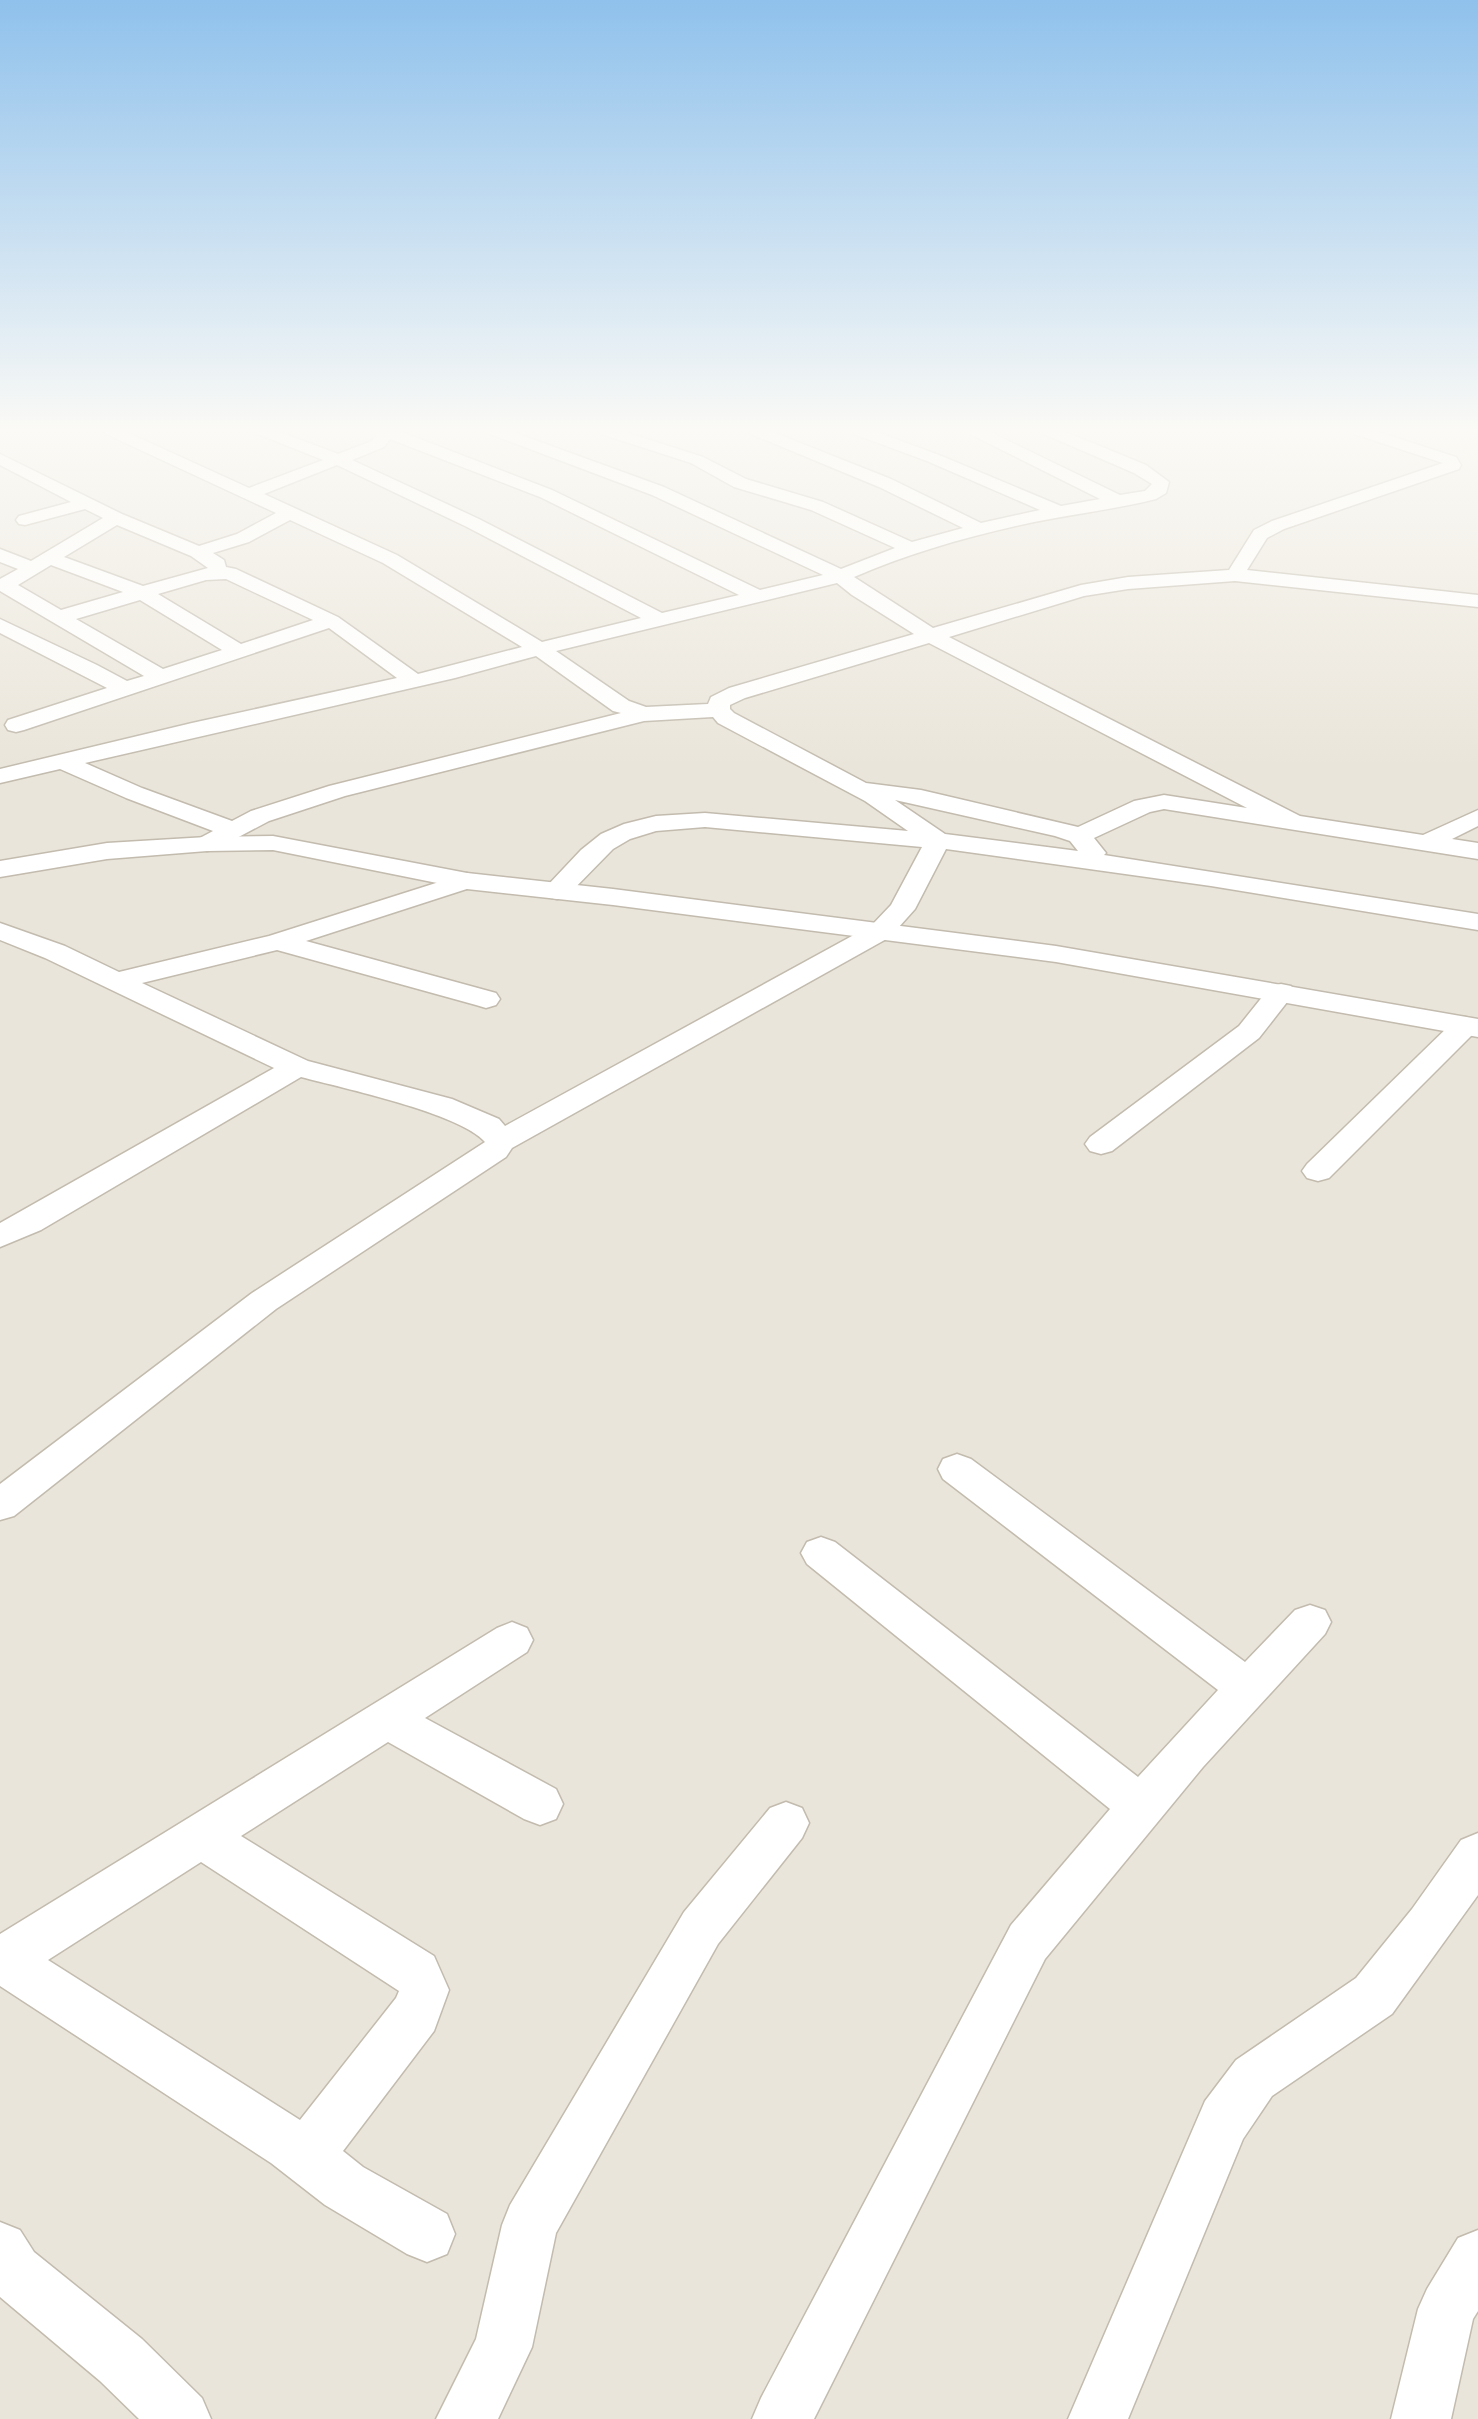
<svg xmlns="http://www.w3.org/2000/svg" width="1478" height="2419" font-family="Mulish,sans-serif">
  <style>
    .residential { fill: #eae5da }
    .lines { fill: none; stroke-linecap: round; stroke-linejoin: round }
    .minor-casing { stroke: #c2bbae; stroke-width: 3 }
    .tertiary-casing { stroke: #c2bbae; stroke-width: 3 }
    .minor { fill: #fff; fill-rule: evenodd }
    .tertiary { fill: #fff; fill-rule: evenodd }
  </style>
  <rect width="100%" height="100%" fill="#f6f3ec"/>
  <rect class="residential" x="0" y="431" width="1478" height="1988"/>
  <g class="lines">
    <defs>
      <g id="minor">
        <path d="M104,431H124L249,488L323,460L258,434L256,431H277L338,454L372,441L379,431H399L552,490L760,590L823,575L652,495L490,434L488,431H510L664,487L841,569L895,548L811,510L734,487L691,463L601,434L599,431H622L703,457L746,479L823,502L912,542L963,528L879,487L751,434L749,431H770L891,479L981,523L1040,510L927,461L854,434L852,431H874L939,455L1061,506L1100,499L970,434L968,431H988L1120,495L1145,491L1152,484L1134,473L1044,434L1042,431H1063L1146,465L1169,482L1166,493L1156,499C1116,509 1075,514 1034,522C972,535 912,552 854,577L933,628L1081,585L1128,577L1229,570L1254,530L1272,521L1443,463L1354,434L1352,431H1375L1456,457L1461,465L1459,469L1284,529L1267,538L1247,570L1478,595V607L1235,581L1128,589L1084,596L949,637L1300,816L1423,835L1478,810V826L1452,839L1478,843V859L1164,809L1150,812L1094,838L1106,853L1104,855L1478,914V930L1211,886L946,849L915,909L890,937L512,1148L506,1157L276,1309L14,1516L0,1520V1484L252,1293L485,1142C460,1113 342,1088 301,1077L41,1230L0,1247V1223L274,1068L45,958L0,940V923L65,946L119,972L269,936L458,876L467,873L476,876L480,881L476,886L306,941L496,993L500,999L496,1005L486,1008L476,1005L277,950L142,983L308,1061L452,1099L499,1119L505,1126L872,925L891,905L922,847L705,827L656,831L630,839L613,849L566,897L557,899L548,897L544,891L548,885L581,850L601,834L624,824L656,816L705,813L908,831L865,801L718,723L713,717L644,721L345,796L269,821L216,849L207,851L198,849L195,844L198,839L213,831L126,798L60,769L0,783V769L192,723L397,678L329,628L24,730L16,732L8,730L5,725L8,720L107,688L0,633V619L97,665L127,681L144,676L0,591V579L18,569L0,562V549L31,561L103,518L85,509L25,525L19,524L16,520L19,516L71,502L0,465V454L122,514L199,546L237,534L276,513L106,434ZM390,439L540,497L739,595L662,613L479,519L352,460L384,447ZM337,465L467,527L641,618L542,642L397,555L264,494ZM290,520L383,563L522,647L418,674L338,617L236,569L226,567L224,560L213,553L249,542ZM117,525L191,556L208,568L143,586L64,557ZM51,565L123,592L61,610L18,585ZM226,579L313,620L241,644L158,594L206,580ZM837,583L852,595L914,634L729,688L711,697L708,704L646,707L629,701L556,651ZM140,600L222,650L163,669L76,619ZM929,643L1247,808L1164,795L1134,801L1078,827L921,790L866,783L734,713L730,709V705L745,698ZM536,656L613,711L621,713L329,786L251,811L232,821L142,788L85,763L455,678ZM895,800L1055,836L1070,841L1078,851L945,834Z"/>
        <path d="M1281,984L1291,986L1295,992L1259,1038L1112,1151L1101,1154L1090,1151L1085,1144L1090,1137L1239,1026L1271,986Z"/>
        <path d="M1465,1017L1475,1020L1478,1024L1475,1032L1329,1178L1318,1181L1307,1178L1302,1171L1307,1164L1455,1020Z"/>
        <path d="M957,1454L971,1459L1245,1662L1295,1610L1310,1605L1325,1610L1331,1622L1325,1634L1203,1767L1045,1959L814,2419H752L761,2398L1011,1925L1110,1809L807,1564L801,1553L807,1542L821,1537L835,1542L1138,1777L1218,1690L943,1479L938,1469L943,1459Z"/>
        <path d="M512,1622L527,1628L533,1640L527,1652L425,1718L556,1789L563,1804L556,1819L540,1825L524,1819L388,1742L241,1836L434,1956L449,1990L434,2031L343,2151L363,2167L447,2214L455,2234L447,2254L427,2262L407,2254L325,2205L271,2163L0,1986V1934L497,1628ZM201,1862L399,1991L396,1998L300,2120L48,1960Z"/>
        <path d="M786,1802L802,1808L809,1823L802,1838L718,1944L556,2233L532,2347L498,2419H436L476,2339L502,2225L510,2205L684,1912L770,1808Z"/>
        <path d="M1478,1833V1895L1392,2014L1272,2096L1243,2139L1128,2419H1068L1205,2101L1236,2060L1356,1978L1412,1909L1461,1840Z"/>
        <path d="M0,2222L20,2230L34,2252L142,2339L202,2398L211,2419H139L100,2381L0,2297Z"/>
        <path d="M1478,2230V2311L1473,2319L1451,2419H1391L1418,2309L1427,2289L1458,2238Z"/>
      </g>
      <path id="tertiary" d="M273,836L467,873L613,889L1056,946L1478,1019V1037L1056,962L613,905L467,889L273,850L207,851L107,859L0,877V861L107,843L207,837Z"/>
    </defs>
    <use href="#minor" class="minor-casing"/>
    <use href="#tertiary" class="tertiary-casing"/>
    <use href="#minor" class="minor"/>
    <use href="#tertiary" class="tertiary"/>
  </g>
  <linearGradient id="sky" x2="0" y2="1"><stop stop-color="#8fc1ec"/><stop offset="0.56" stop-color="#fbfaf6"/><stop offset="1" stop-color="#fbfaf6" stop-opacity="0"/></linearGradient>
  <rect width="1478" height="769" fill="url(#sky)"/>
</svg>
